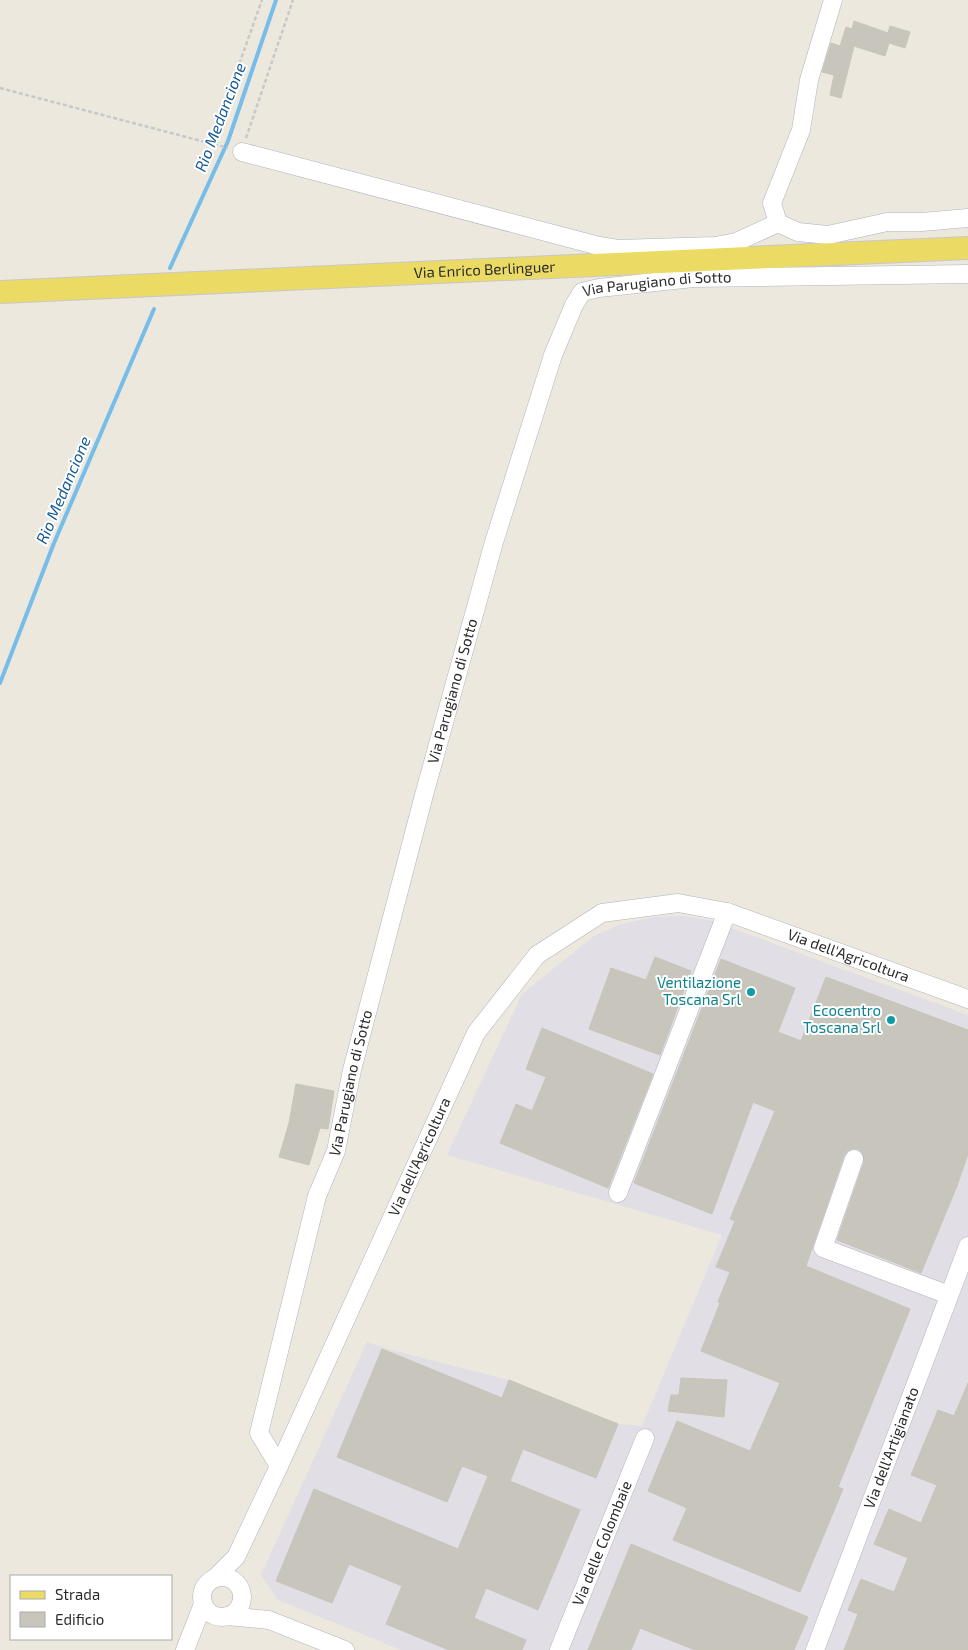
<svg xmlns="http://www.w3.org/2000/svg" width="968" height="1650" font-family="'Exo 2',sans-serif">
  <style>
    .industrial { fill: #e1dee5 }
    .lines { fill: none; stroke-linecap: round; stroke-linejoin: round }
    .stream { stroke: #76bde9; stroke-width: 4 }
    .building { fill: #c8c6bc; stroke: #c8c4b8 }
    .minor-casing { stroke: #b1b3be; stroke-width: 19 }
    .major-casing { stroke: #c8c8c8; stroke-width: 24 }
    .path { stroke: #c8c8c8; stroke-width: 2.5; stroke-dasharray: 4 2.5; stroke-linecap: butt }
    .minor { stroke: #fff; stroke-width: 18 }
    .major { stroke: #ebdb65; stroke-width: 22 }
    .culture-dot { fill: #0f9aa8; stroke: #fff; stroke-width: 2 }
    .labels { text-anchor: middle; stroke-width: 4; stroke-linejoin: round; paint-order: stroke }
    .street-label { font-size: 15px; fill: #2b2b2b; stroke: #fff }
    .culture-label { font-size: 15px; fill: #0d838f; stroke: #fff; text-anchor: end }
    .water-label { font-size: 16px; font-style: italic; fill: #135a97; stroke: #fff }
  </style>
  <rect width="100%" height="100%" fill="#ece8de"/>
  <path class="industrial" d="M683,916L709,920L968,1015V1650H401L278,1600L261,1575L367,1342L384,1348L509,1380L618,1424L642,1426L722,1235L447,1155L522,994L594,936L621,924L656,917Z"/>
  <g class="lines">
    <g class="stream">
      <path d="M170,268L228,141L276,0"/>
      <path d="M0,683L54,543L154,309"/>
    </g>
  </g>
  <g class="building">
    <path d="M854,21L888,33L890,26L910,32L905,48L889,43L885,56L854,46L841,98L830,95L834,75L822,72L831,43L840,46L846,27L852,29Z"/>
    <path d="M655,957L691,971L660,1055L589,1029L611,968L646,980Z"/>
    <path d="M721,959L795,988L778,1032L801,1041L826,977L968,1030V1154L957,1186L921,1273L837,1240L864,1162L862,1152L858,1149H852L847,1151L844,1156L806,1266L910,1309L838,1487L843,1489L800,1592L673,1540L687,1508L648,1491L677,1421L750,1451L780,1383L701,1351L720,1303L718,1302L730,1272L716,1267L735,1221L730,1219L775,1111L753,1102L712,1214L634,1183Z"/>
    <path d="M542,1028L653,1074L608,1188L500,1143L516,1104L532,1111L546,1077L526,1069Z"/>
    <path d="M296,1084L334,1091L328,1129L320,1128L309,1165L279,1157L289,1123Z"/>
    <path d="M382,1349L502,1398L509,1380L618,1424L596,1478L523,1449L510,1481L580,1510L538,1610L486,1588L474,1618L526,1640L522,1650H449L386,1624L402,1586L349,1564L332,1603L276,1581L314,1489L458,1549L488,1476L462,1466L447,1502L337,1457Z"/>
    <path d="M681,1378L727,1380L724,1417L668,1411L671,1395H679Z"/>
    <path d="M968,1383V1650H844L858,1614L848,1610L861,1579L894,1592L908,1558L874,1544L889,1509L921,1523L937,1485L911,1475L938,1410L954,1416Z"/>
    <path d="M631,1544L808,1617L794,1650H695L640,1628L631,1650H588Z"/>
  </g>
  <g class="lines">
    <defs>
      <g id="minor">
        <path d="M833,0L809,80L801,130L772,203L778,223L798,232L828,235L887,222H922L968,218"/>
        <path d="M242,152L599,246L618,249L715,246L736,242L778,223"/>
        <path d="M854,1159L823,1248L949,1295"/>
        <path d="M618,1193L727,912"/>
        <path id="s1" d="M279,1466L259,1433L317,1196L336,1151L352,1070L424,795L494,542L553,355L574,305L582,292L599,288L693,278L968,274"/>
        <circle cx="222" cy="1597" r="20"/>
        <path id="s2" d="M215,1578L236,1557L279,1466L476,1033L537,955L602,913L678,903L727,912L968,999"/>
        <path d="M227,1616L269,1620L345,1650"/>
        <path d="M185,1650L203,1604"/>
        <path id="s3" d="M559,1650L645,1438"/>
        <path id="s4" d="M815,1650L968,1246"/>
      </g>
      <g id="major">
        <path id="s5" d="M0,292L968,248"/>
      </g>
    </defs>
    <use href="#minor" class="minor-casing"/>
    <use href="#major" class="major-casing"/>
    <g class="path">
      <path d="M0,88L228,148"/>
      <path d="M246,138L293,0"/>
      <path d="M211,143L262,0"/>
    </g>
    <use href="#minor" class="minor"/>
    <use href="#major" class="major"/>
  </g>
  <g class="culture-dot">
    <circle cx="751" cy="992" r="5"/>
    <circle cx="891" cy="1020" r="5"/>
  </g>
  <g class="labels">
    <g class="street-label">
      <text dy="5" stroke="none"><textPath href="#s5" startOffset="485">Via Enrico Berlinguer</textPath></text>
      <text dy="5" stroke="none"><textPath href="#s1" startOffset="1302">Via Parugiano di Sotto</textPath></text>
      <text dy="5" stroke="none"><textPath href="#s1" startOffset="806">Via Parugiano di Sotto</textPath></text>
      <text dy="5" stroke="none"><textPath href="#s2" startOffset="1038">Via dell'Agricoltura</textPath></text>
      <text dy="5" stroke="none"><textPath href="#s1" startOffset="401">Via Parugiano di Sotto</textPath></text>
      <text dy="5" stroke="none"><textPath href="#s2" startOffset="470">Via dell'Agricoltura</textPath></text>
      <text dy="5" stroke="none"><textPath href="#s4" startOffset="216">Via dell'Artigianato</textPath></text>
      <text dy="5" stroke="none"><textPath href="#s3" startOffset="115">Via delle Colombaie</textPath></text>
    </g>
    <g class="culture-label">
      <text x="741" y="988">Ventilazione<tspan x="741" dy="17">Toscana Srl</tspan></text>
      <text x="881" y="1016">Ecocentro<tspan x="881" dy="17">Toscana Srl</tspan></text>
    </g>
    <g class="water-label">
      <text transform="translate(220 117) rotate(-69)" y="6">Rio Medancione</text>
      <text transform="translate(63 490) rotate(-67)" y="6">Rio Medancione</text>
    </g>
  </g>
  <rect x="10" y="1575" width="162" height="65" fill="#ffffff" stroke="#aaaaaa"/>
  <rect x="20" y="1591" width="25" height="8" fill="#ebdb65" stroke="#aaaaaa"/>
  <text x="55" y="1600" font-size="15" fill="#2b2b2b">Strada</text>
  <rect x="20" y="1612" width="25" height="15" fill="#c8c6bc" stroke="#aaaaaa"/>
  <text x="55" y="1625" font-size="15" fill="#2b2b2b">Edificio</text>
</svg>
